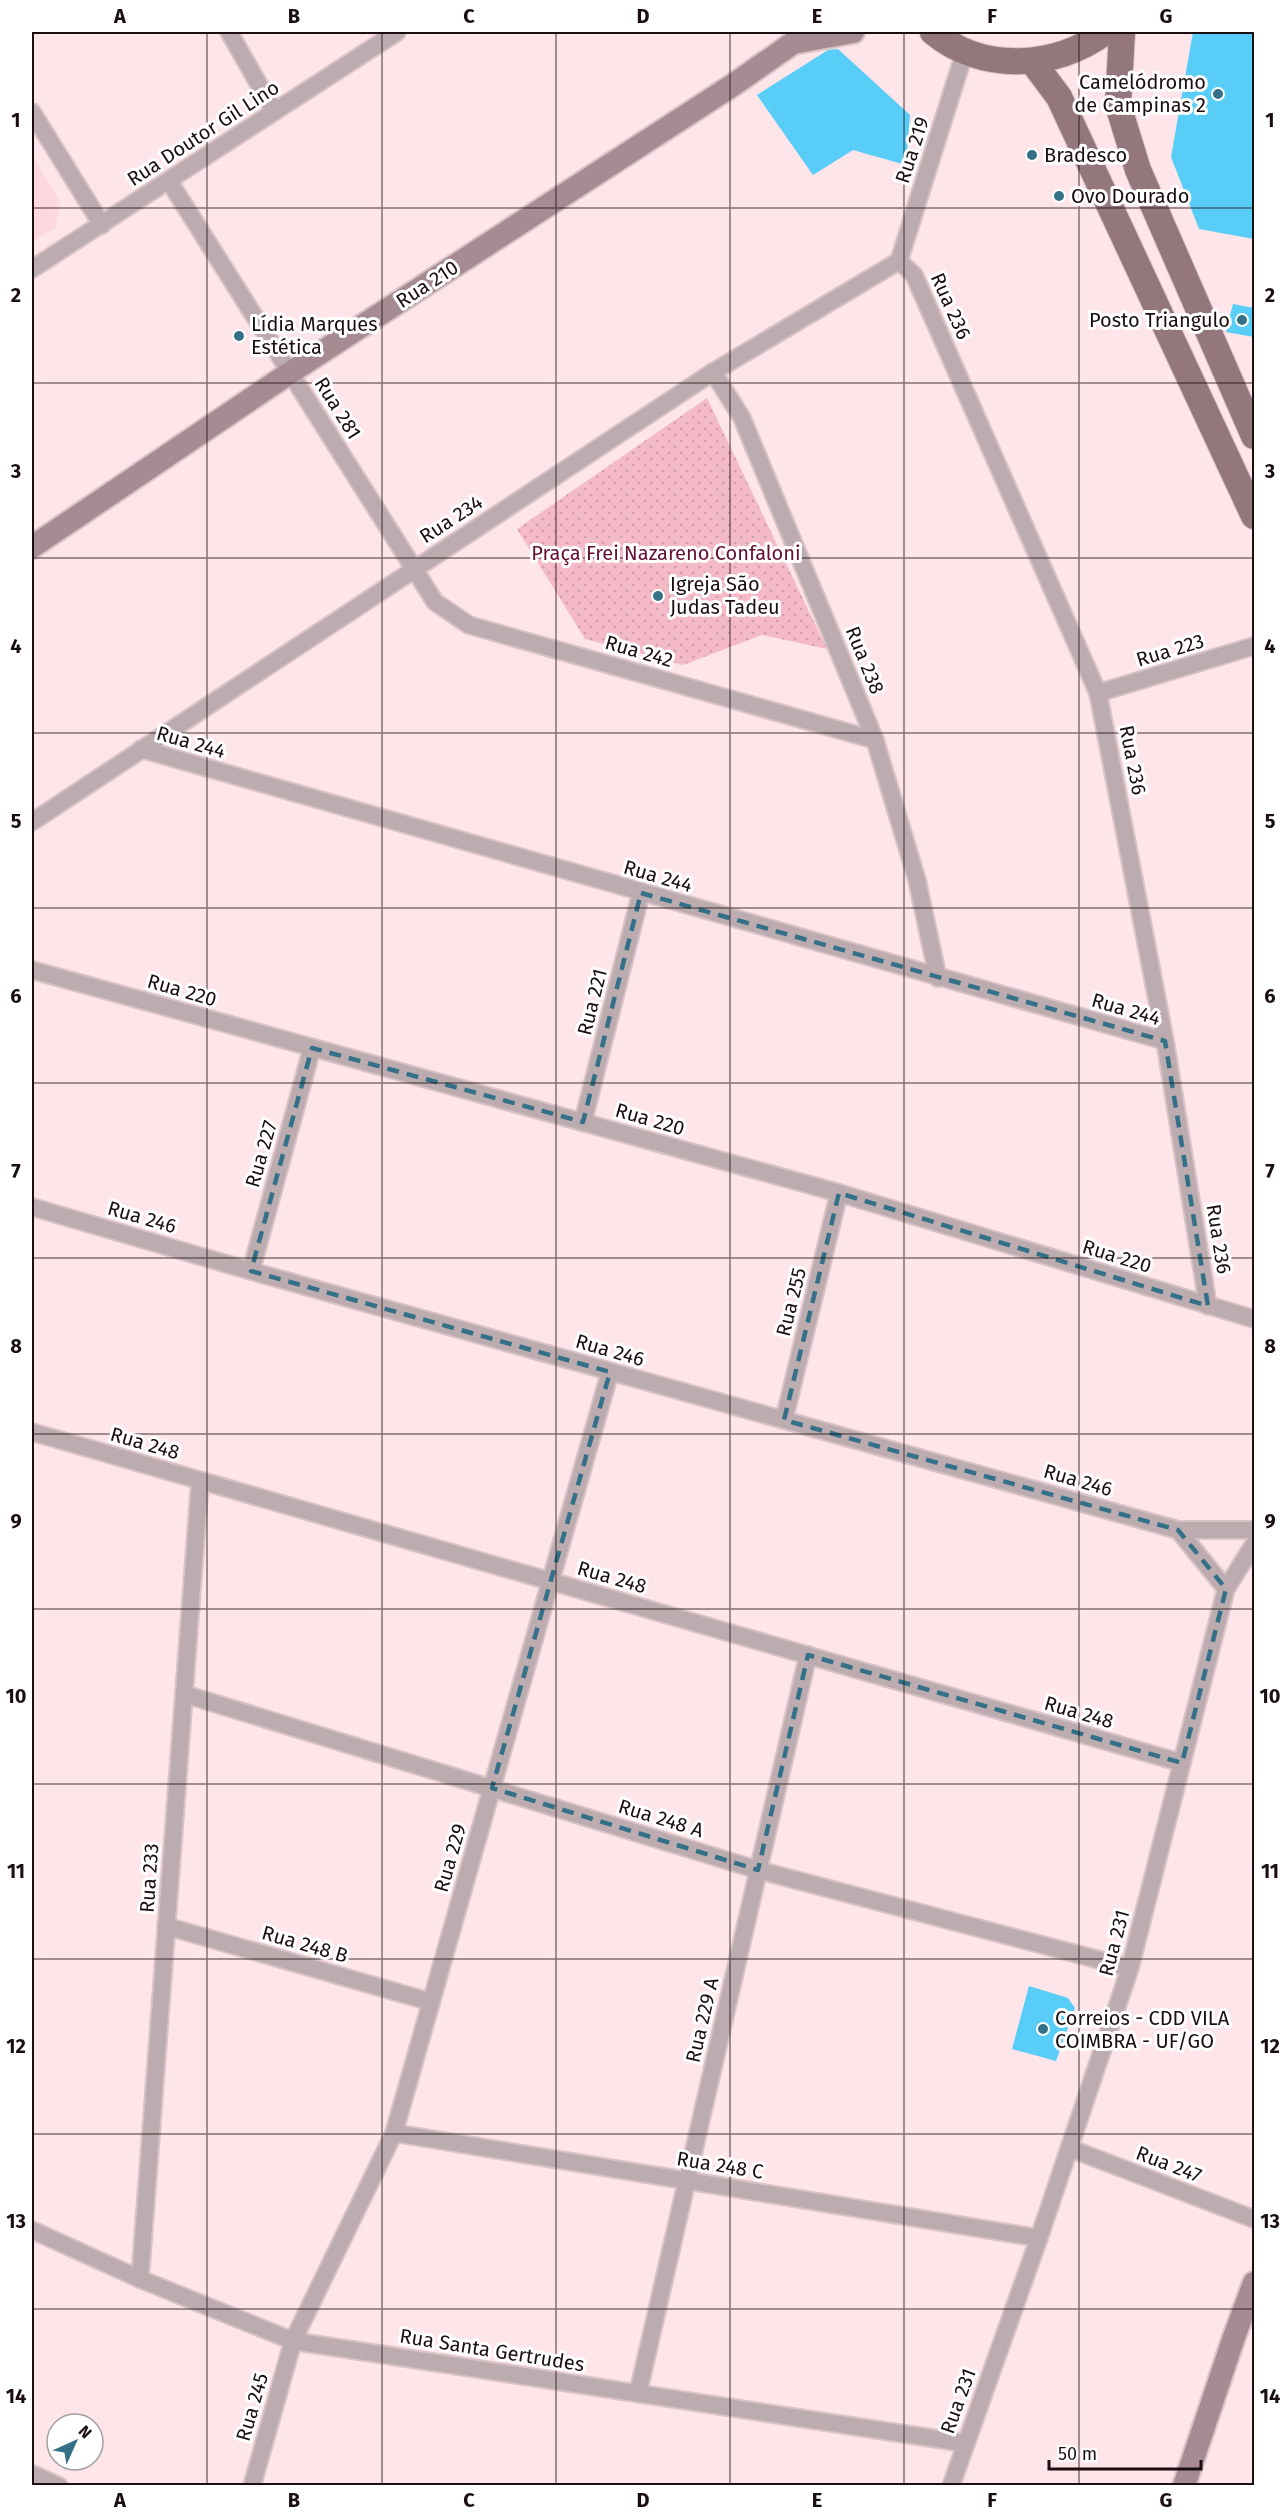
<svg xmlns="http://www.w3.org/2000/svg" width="1286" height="2517" font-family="'Fira Sans',sans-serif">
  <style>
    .built { fill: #fed7e0 }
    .park { fill: url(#park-dots) }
    .building { fill: #57cdf7 }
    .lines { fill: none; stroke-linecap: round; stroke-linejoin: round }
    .street-casing { stroke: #d9c3c7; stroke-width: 20 }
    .secondary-casing { stroke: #d9c3c7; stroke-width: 26 }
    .primary-casing { stroke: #d9c3c7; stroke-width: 28 }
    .street { stroke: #bdacaf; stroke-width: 16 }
    .secondary { stroke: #a68c92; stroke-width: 22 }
    .primary { stroke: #94767d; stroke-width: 26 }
    .marked { fill: none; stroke: #347188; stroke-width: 4.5; stroke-dasharray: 12 8; stroke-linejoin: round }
    .grid { fill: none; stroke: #1b0e11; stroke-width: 1.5; stroke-opacity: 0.55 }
    .poi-dot { fill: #347188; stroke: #fff; stroke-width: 2 }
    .labels { text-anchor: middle; stroke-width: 6; stroke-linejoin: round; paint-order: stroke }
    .poi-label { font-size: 20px; fill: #1b0e11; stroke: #fff; text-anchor: start }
    .street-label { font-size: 20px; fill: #1b0e11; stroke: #fff }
    .park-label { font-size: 20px; fill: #640f31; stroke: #fff }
    .neatline { fill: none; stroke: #1b0e11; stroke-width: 2 }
    .grid-label { font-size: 20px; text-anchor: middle; font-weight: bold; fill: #1b0e11 }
  </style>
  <defs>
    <pattern id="park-dots" width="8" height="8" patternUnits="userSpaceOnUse" patternTransform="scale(1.5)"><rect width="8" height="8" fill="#f5bac8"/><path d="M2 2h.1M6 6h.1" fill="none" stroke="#d19fab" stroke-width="1.8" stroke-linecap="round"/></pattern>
  </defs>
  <rect width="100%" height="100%" fill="#fde5ea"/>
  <path class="built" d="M32,155L60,202L55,228L32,242Z"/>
  <path class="park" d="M707,398L827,649L762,635L683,665L585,639L517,529Z"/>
  <g class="building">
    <path d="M1193,32H1254V239L1199,229L1171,157Z"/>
    <path d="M838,49L910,115L906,165L853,150L813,175L757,95L828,50Z"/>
    <path d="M1233,304L1254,308V337L1226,332Z"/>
    <path d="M1029,1986L1068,1998L1075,2008L1056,2061L1012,2049Z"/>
  </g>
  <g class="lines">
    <defs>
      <g id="street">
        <path d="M229,32L274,111"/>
        <path d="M32,112L102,225"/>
        <path d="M169,181L435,602L469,625L875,740"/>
        <path d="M899,261L914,275L1098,693L1165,1041L1208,1306"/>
        <path d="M899,261L965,51"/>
        <path d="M32,269L397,32"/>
        <path d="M713,372L742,418L875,740L917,880L938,978"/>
        <path d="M1098,693L1254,646"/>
        <path d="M141,749L1165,1041"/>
        <path d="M32,822L713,372L899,261"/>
        <path d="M32,970L839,1193L1254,1319"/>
        <path d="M583,1122L641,893"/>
        <path d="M32,1207L251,1271L1178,1530H1254"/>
        <path d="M251,1271L312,1048"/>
        <path d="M784,1420L839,1193"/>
        <path d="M32,1432L1182,1763"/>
        <path d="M1178,1530L1226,1589"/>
        <path d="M184,1694L758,1870L1130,1968"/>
        <path d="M166,1926L431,2002"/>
        <path d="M394,2133L1039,2238"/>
        <path d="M1069,2148L1254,2219"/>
        <path d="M32,2230L140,2279L293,2341L964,2443"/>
        <path d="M140,2279L200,1481"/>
        <path d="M638,2393L808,1655"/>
        <path d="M32,2474L59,2486"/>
        <path d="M252,2486L293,2341L394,2133L610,1372"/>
        <path d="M951,2486L1039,2238L1130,1968L1226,1589L1254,1544"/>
      </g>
      <g id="secondary">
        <path d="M793,43L853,32"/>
        <path d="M32,547L291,372L733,85L793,43L805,32"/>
        <path d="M1184,2486L1234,2337L1254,2283"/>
      </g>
      <g id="primary">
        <path d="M933,32C982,73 1055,69 1105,32"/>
        <path d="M1122,32L1118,105L1138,170L1254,436"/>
        <path d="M1032,61L1059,97L1254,516"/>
      </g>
    </defs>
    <use href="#street" class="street-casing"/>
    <use href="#secondary" class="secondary-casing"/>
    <use href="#primary" class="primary-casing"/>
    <use href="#street" class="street"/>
    <use href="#secondary" class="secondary"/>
    <use href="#primary" class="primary"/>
  </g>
  <path class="marked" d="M641,893L1165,1041L1208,1306L839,1193L784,1420L1178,1530L1226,1589L1182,1763L808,1655L758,1870L492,1788L610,1372L251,1271L312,1048L583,1122Z"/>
  <path class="grid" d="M207,32V2486M382,32V2486M556,32V2486M730,32V2486M904,32V2486M1079,32V2486M32,208H1254M32,383H1254M32,558H1254M32,733H1254M32,908H1254M32,1083H1254M32,1258H1254M32,1434H1254M32,1609H1254M32,1784H1254M32,1959H1254M32,2134H1254M32,2309H1254"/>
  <g class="poi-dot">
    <circle cx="1218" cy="94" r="6"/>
    <circle cx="1032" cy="155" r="6"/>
    <circle cx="1059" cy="196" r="6"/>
    <circle cx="1242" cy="320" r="6"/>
    <circle cx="239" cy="336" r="6"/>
    <circle cx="658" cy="596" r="6"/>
    <circle cx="1043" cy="2029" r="6"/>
  </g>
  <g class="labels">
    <g class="poi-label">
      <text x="1206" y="89" text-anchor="end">Camelódromo<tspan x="1206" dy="23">de Campinas 2</tspan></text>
      <text x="1044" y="162">Bradesco</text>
      <text x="1071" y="203">Ovo Dourado</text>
      <text x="1230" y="327" text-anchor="end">Posto Triangulo</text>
      <text x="251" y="331">Lídia Marques<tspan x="251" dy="23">Estética</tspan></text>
      <text x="670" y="591">Igreja São<tspan x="670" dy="23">Judas Tadeu</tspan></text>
      <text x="1055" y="2025">Correios - CDD VILA<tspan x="1055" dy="23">COIMBRA - UF/GO</tspan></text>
    </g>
    <g class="street-label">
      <text transform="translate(203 133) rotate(-33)" y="7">Rua Doutor Gil Lino</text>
      <text transform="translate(912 150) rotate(-72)" y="7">Rua 219</text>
      <text transform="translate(427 284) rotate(-33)" y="7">Rua 210</text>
      <text transform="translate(951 306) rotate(66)" y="7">Rua 236</text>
      <text transform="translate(338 408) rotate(58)" y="7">Rua 281</text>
      <text transform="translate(451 519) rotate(-33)" y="7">Rua 234</text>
      <text transform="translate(1170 650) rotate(-17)" y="7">Rua 223</text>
      <text transform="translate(639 651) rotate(16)" y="7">Rua 242</text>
      <text transform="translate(865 660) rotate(68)" y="7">Rua 238</text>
      <text transform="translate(191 742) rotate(16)" y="7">Rua 244</text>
      <text transform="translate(1133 760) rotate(79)" y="7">Rua 236</text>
      <text transform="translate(658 876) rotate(16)" y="7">Rua 244</text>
      <text transform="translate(182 990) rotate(16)" y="7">Rua 220</text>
      <text transform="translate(592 1002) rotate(-76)" y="7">Rua 221</text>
      <text transform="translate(1126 1009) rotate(16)" y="7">Rua 244</text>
      <text transform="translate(650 1119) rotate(16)" y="7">Rua 220</text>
      <text transform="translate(261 1154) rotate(-74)" y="7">Rua 227</text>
      <text transform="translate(142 1217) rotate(16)" y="7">Rua 246</text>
      <text transform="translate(1219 1239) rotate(81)" y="7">Rua 236</text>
      <text transform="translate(1117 1256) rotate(17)" y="7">Rua 220</text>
      <text transform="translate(791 1302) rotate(-76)" y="7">Rua 255</text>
      <text transform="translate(610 1350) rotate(16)" y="7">Rua 246</text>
      <text transform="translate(145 1443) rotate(16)" y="7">Rua 248</text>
      <text transform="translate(1078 1480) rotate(16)" y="7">Rua 246</text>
      <text transform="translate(612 1577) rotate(16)" y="7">Rua 248</text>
      <text transform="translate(1079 1712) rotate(16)" y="7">Rua 248</text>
      <text transform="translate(661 1818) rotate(17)" y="7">Rua 248 A</text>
      <text transform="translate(450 1858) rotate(-74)" y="7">Rua 229</text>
      <text transform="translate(149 1878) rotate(-86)" y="7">Rua 233</text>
      <text transform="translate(1114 1943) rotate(-75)" y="7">Rua 231</text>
      <text transform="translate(305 1944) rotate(16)" y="7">Rua 248 B</text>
      <text transform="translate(702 2020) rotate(-77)" y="7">Rua 229 A</text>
      <text transform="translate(1169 2164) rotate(21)" y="7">Rua 247</text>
      <text transform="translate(720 2165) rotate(9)" y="7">Rua 248 C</text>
      <text transform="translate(492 2350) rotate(9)" y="7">Rua Santa Gertrudes</text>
      <text transform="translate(958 2401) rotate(-70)" y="7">Rua 231</text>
      <text transform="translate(252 2407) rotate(-74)" y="7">Rua 245</text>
    </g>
    <g class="park-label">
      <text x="666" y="560">Praça Frei Nazareno Confaloni</text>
    </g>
  </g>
  <rect width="1286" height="2517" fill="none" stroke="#ffffff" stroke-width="66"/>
  <g transform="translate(75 2442) rotate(45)"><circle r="28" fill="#ffffff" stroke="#a49fa0" stroke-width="1.5"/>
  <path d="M0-4.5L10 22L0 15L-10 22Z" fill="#347188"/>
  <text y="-9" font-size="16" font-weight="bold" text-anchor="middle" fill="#1b0e11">N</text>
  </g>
  <path d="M1049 2460v9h152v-9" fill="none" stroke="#1b0e11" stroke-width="3"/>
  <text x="1058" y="2460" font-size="18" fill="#1b0e11" stroke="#ffffff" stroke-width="4.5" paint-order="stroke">50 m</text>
  <rect x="33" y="33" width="1220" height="2451" class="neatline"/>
  <g class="grid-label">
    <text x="120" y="23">A</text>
    <text x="294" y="23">B</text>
    <text x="469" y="23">C</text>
    <text x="643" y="23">D</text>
    <text x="817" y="23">E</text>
    <text x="992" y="23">F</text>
    <text x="1166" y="23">G</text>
    <text x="16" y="127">1</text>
    <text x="1270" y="127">1</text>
    <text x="16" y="302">2</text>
    <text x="1270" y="302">2</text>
    <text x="16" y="478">3</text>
    <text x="1270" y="478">3</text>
    <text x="16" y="653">4</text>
    <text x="1270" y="653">4</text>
    <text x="16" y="828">5</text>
    <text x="1270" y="828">5</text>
    <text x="16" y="1003">6</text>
    <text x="1270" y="1003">6</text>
    <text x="16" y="1178">7</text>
    <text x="1270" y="1178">7</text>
    <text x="16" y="1353">8</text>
    <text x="1270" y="1353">8</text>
    <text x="16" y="1528">9</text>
    <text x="1270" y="1528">9</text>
    <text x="16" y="1703">10</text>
    <text x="1270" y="1703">10</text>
    <text x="16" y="1878">11</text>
    <text x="1270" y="1878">11</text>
    <text x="16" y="2053">12</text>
    <text x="1270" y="2053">12</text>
    <text x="16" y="2228">13</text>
    <text x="1270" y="2228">13</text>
    <text x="16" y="2403">14</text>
    <text x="1270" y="2403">14</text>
    <text x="120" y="2507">A</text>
    <text x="294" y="2507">B</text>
    <text x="469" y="2507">C</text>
    <text x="643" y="2507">D</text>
    <text x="817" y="2507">E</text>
    <text x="992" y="2507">F</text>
    <text x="1166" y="2507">G</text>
  </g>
</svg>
